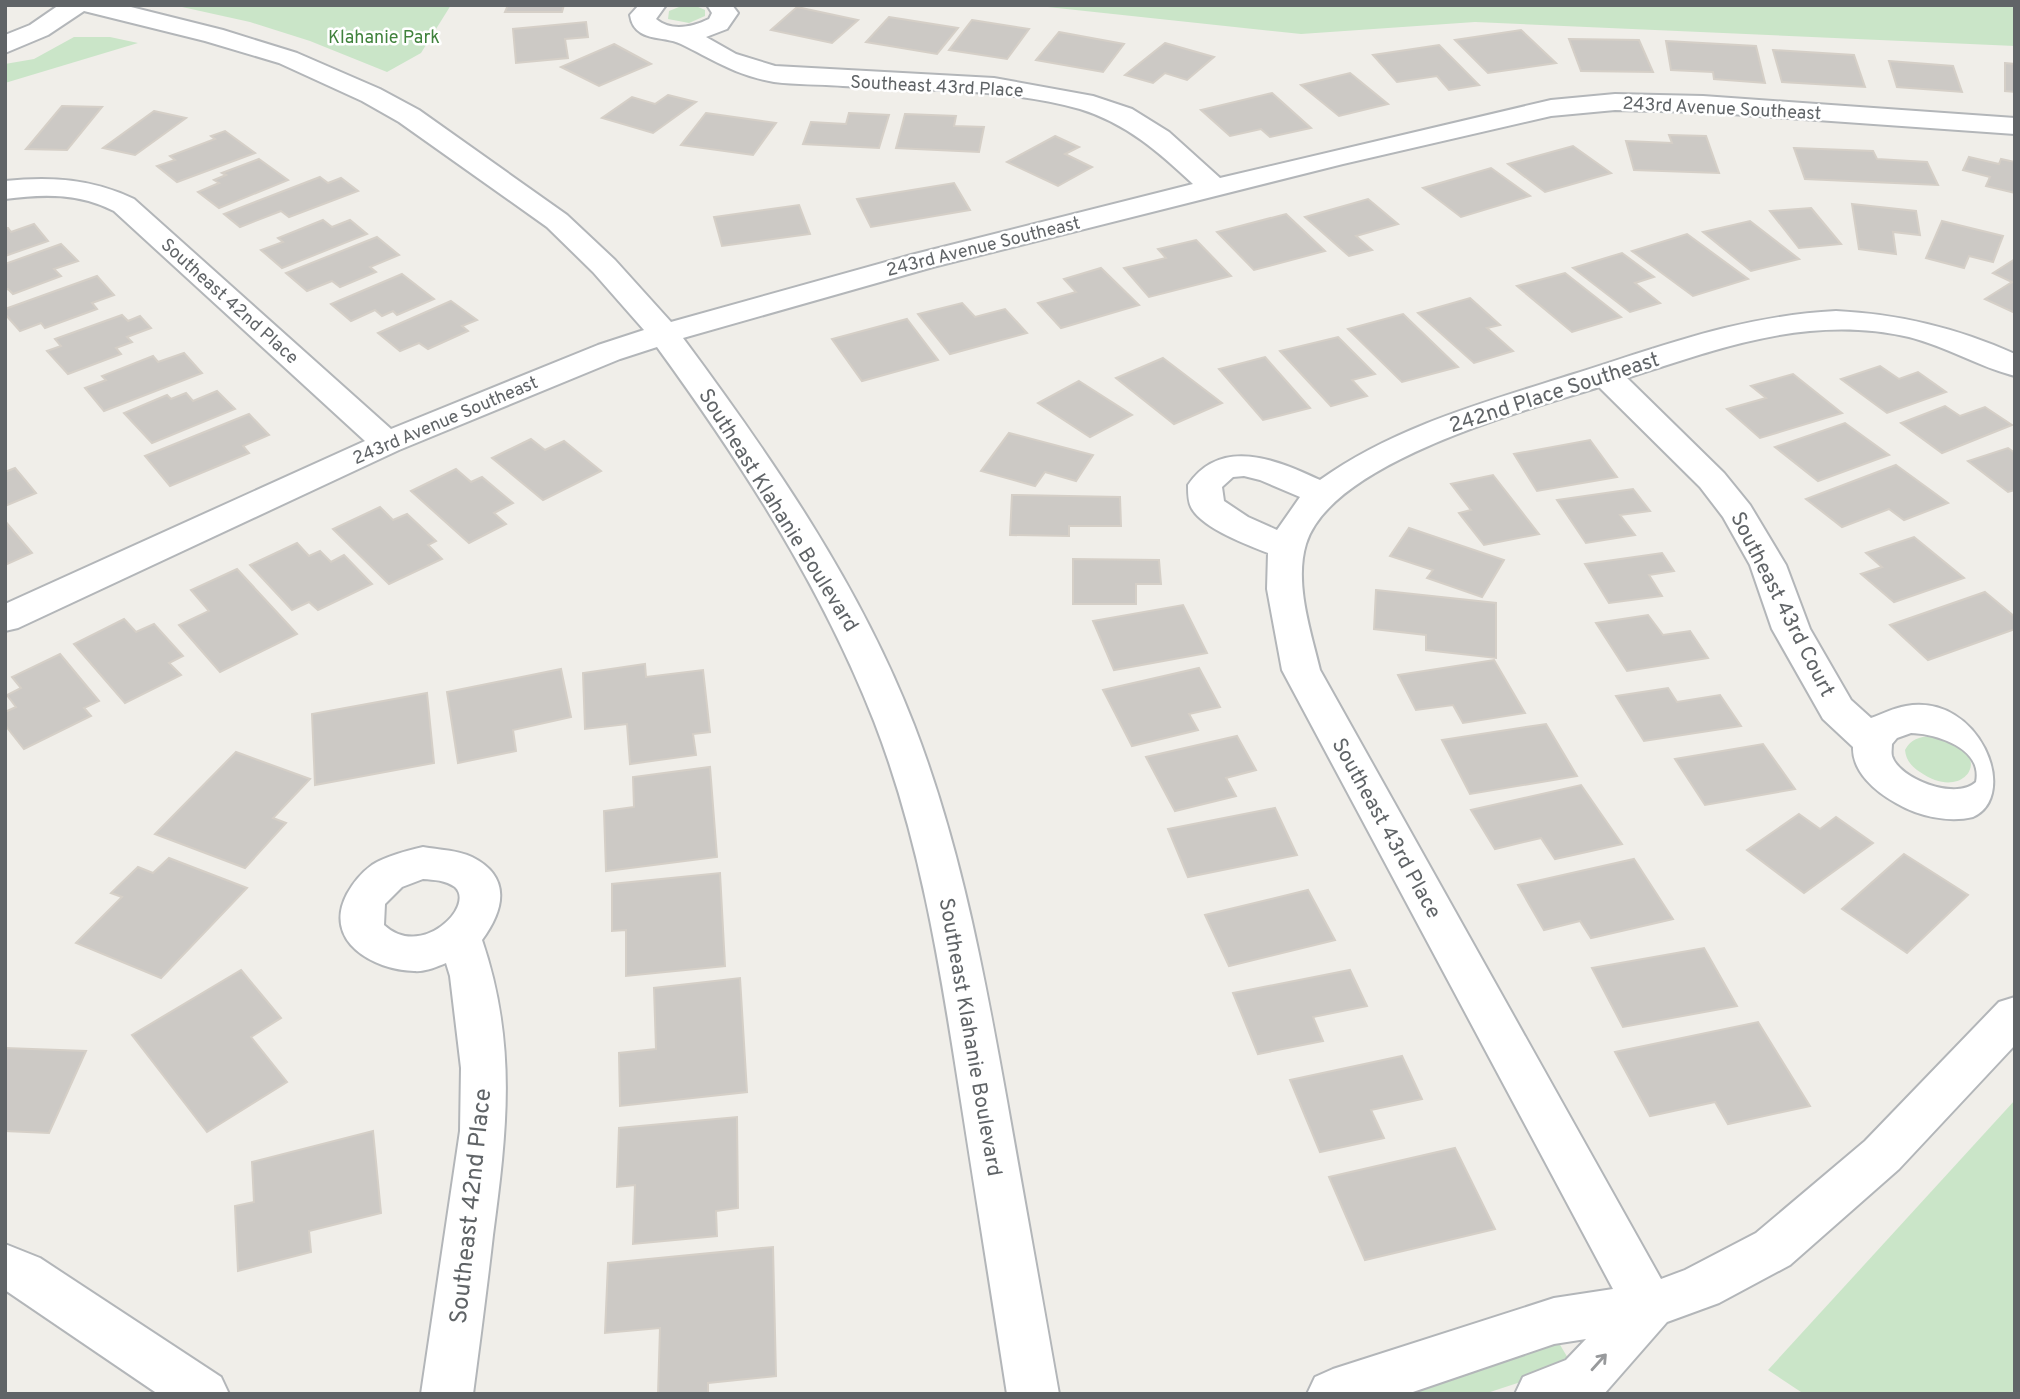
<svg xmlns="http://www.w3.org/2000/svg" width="2020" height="1399" font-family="Overpass,sans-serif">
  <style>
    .green { fill: #cae5c8 }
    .building { fill: #ccc9c5; stroke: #d5cfc7; stroke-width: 2 }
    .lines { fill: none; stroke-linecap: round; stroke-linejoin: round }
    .minor-casing { stroke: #b3b6b9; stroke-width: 4 }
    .minor { fill: #fff; fill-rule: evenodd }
    .oneway { stroke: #989a9c }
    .labels { text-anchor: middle; stroke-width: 5; stroke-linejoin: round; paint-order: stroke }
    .far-park-label { font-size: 18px; fill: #40823c; stroke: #fff }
    .far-street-label { font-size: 18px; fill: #606467; stroke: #fff }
    .street-label { font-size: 21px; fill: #606467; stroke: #fff }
    .near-street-label { font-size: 24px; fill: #606467; stroke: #fff }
  </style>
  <rect width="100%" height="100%" fill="#f0eee9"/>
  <g class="green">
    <path d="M173,5H451L421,53L387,72L310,41L250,22Z"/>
    <path d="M684,5L696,6L705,10V16L689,23L668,19L669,11Z"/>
    <path d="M1029,5H2015V46L1475,22L1301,34Z"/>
    <path d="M74,37H110L138,43L5,83V64L34,59Z"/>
    <path d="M1931,736C2001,747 1967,806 1920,772C1911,766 1906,760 1905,750C1911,739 1919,737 1931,736Z"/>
    <path d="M2015,1100V1394H1804L1768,1370Z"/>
    <path d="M1556,1338L1572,1365L1484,1394H1383Z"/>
  </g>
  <g class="building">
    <path d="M508,5H564L562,12H505Z"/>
    <path d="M797,7L858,20L832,43L771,30Z"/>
    <path d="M889,17L958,28L937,54L866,42Z"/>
    <path d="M972,20L1029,29L1007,59L949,50Z"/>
    <path d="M586,22L588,37L565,39L568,58L516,63L513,29Z"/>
    <path d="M1521,30L1556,63L1488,73L1455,40Z"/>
    <path d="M1059,32L1124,44L1103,72L1036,60Z"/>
    <path d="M1569,39L1639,40L1653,72L1581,71Z"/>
    <path d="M1666,41L1756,46L1765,83L1714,79L1713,72L1671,70Z"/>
    <path d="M1165,43L1214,57L1187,80L1165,73L1153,83L1125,75Z"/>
    <path d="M614,44L651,64L599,86L561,67Z"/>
    <path d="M1439,45L1479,85L1449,90L1437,76L1397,82L1373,55Z"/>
    <path d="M1773,50L1854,55L1865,87L1782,82Z"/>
    <path d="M1889,61L1953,66L1962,92L1897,87Z"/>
    <path d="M2005,63L2015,64V92L2005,91Z"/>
    <path d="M1350,73L1388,104L1339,116L1301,85Z"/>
    <path d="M1272,93L1311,128L1270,137L1261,129L1230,136L1201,110Z"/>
    <path d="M668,95L696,102L653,133L602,118L632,97L655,104Z"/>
    <path d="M62,106L102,107L67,150L26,149Z"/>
    <path d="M154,111L186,118L135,155L103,148Z"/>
    <path d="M706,113L776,123L753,155L681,145Z"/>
    <path d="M849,113L889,115L879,148L803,144L811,122L846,124Z"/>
    <path d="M905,114L956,116L954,126L984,127L979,152L896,148Z"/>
    <path d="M225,131L255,153L177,182L157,166L175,160L170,156L215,139L211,136Z"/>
    <path d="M1669,135L1706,136L1719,173L1634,170L1626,141L1672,143Z"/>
    <path d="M1055,136L1079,147L1065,154L1092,167L1058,186L1007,162Z"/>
    <path d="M1573,146L1611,173L1545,192L1508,164Z"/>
    <path d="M1794,148L1873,151L1877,159L1927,162L1938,185L1805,179Z"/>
    <path d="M1969,157L1999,164L2001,159L2015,162V193L1986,186L1990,177L1963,170Z"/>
    <path d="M259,159L288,180L219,208L198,192L219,183L214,180L226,175L222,173Z"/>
    <path d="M1491,168L1530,196L1461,217L1423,188Z"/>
    <path d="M320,177L328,183L341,178L358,191L289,217L281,211L240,227L224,214Z"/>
    <path d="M954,183L970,210L871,227L857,199Z"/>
    <path d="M1368,199L1398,224L1356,236L1372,250L1349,256L1305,217Z"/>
    <path d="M1852,204L1916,211L1920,235L1893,232L1896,254L1859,249Z"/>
    <path d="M799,205L810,234L722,246L714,217Z"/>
    <path d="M1811,208L1841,244L1799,248L1770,211Z"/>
    <path d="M1286,214L1325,251L1254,270L1217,232Z"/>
    <path d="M323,220L332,227L350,220L367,234L282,268L261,250L283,242L278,238Z"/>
    <path d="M1750,221L1799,259L1751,271L1703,232Z"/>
    <path d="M1942,221L2003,236L1993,262L1969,256L1964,268L1926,258Z"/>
    <path d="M34,224L48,241L5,256V228H8L11,232Z"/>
    <path d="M1687,234L1748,279L1693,296L1632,251Z"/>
    <path d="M377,237L399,255L370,267L376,272L340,287L332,281L307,291L286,273Z"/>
    <path d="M1196,240L1231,276L1149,297L1124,268L1166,258L1158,249Z"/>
    <path d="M61,244L78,261L54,269L61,276L13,294L8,289L5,290V264Z"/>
    <path d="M1622,253L1654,277L1635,283L1660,303L1630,312L1573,268Z"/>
    <path d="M2015,259V313L1985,299L2012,282L1993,273Z"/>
    <path d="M1101,268L1139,305L1061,328L1038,303L1076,292L1064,279Z"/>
    <path d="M1565,273L1621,317L1572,332L1517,286Z"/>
    <path d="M402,274L434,299L397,315L393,311L382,316L375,310L351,321L331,304Z"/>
    <path d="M97,276L114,295L92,303L97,309L45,328L41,323L20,331L5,314V309Z"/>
    <path d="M1470,298L1500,325L1487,328L1513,351L1474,363L1418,313Z"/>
    <path d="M451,301L477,320L462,326L468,331L428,349L419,343L400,351L378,333Z"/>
    <path d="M962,303L975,317L1005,309L1027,333L950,354L918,314Z"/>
    <path d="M1403,314L1458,367L1402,382L1348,329Z"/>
    <path d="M122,315L128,321L140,316L151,328L127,337L132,342L116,348L121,354L68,374L47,351L61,346L55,339Z"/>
    <path d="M907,319L938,360L862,381L832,339Z"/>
    <path d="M1338,337L1375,374L1352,380L1367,396L1331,406L1280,351Z"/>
    <path d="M184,353L202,373L104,411L85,388L106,380L102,376L153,356L158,362Z"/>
    <path d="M1265,357L1310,408L1263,420L1219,369Z"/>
    <path d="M1163,358L1222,403L1174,424L1116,378Z"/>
    <path d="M1880,366L1899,379L1918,372L1946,392L1887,413L1841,379Z"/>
    <path d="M1793,374L1842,413L1760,438L1727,409L1766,398L1751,386Z"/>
    <path d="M1079,381L1132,415L1090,437L1038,403Z"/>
    <path d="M217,391L235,409L152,443L124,413L167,395L171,399L186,393L193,401Z"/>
    <path d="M1945,406L1960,416L1985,407L2012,425L1942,453L1901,423Z"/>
    <path d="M249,414L269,435L243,446L249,453L170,486L145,456Z"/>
    <path d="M1845,423L1889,455L1818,481L1775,447Z"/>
    <path d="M1009,433L1093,455L1076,481L1045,472L1035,486L981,471Z"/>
    <path d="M531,439L545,450L564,441L601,471L543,500L492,458Z"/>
    <path d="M1590,440L1617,477L1537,491L1514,454Z"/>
    <path d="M2008,448L2015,453V490L2008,492L1968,461Z"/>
    <path d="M1896,465L1948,503L1904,520L1889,509L1842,527L1806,499Z"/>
    <path d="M15,468L36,493L5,506V472Z"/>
    <path d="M456,469L471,482L482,477L513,503L494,513L506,524L469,543L411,491Z"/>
    <path d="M1493,475L1539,534L1484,545L1459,513L1471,510L1451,484Z"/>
    <path d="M1633,489L1650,511L1620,515L1635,535L1586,543L1557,500Z"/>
    <path d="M1012,495L1120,497L1121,526H1069V536L1010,535Z"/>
    <path d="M380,507L393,520L407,514L436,541L428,545L442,559L389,584L333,529Z"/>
    <path d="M5,521L32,553L5,565Z"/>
    <path d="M1409,528L1504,560L1482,597L1427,578L1433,570L1390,556Z"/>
    <path d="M1914,537L1964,578L1894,602L1861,574L1882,567L1866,553Z"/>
    <path d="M297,543L309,556L320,551L331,562L344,555L372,584L318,610L309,602L292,610L250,565Z"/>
    <path d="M1662,553L1674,571L1649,575L1662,596L1609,603L1585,564Z"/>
    <path d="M1073,559L1159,560L1161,584H1136V604H1073Z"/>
    <path d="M237,569L297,634L220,672L179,625L209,611L191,590Z"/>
    <path d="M1376,590L1496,603V658L1426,650V635L1374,629Z"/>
    <path d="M1985,592L2015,617V629L1928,660L1890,625Z"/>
    <path d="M1183,605L1207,653L1114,670L1093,621Z"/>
    <path d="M1648,615L1663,635L1690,631L1708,658L1627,671L1596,623Z"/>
    <path d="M124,619L136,632L154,624L183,656L169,663L181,675L125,703L74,644Z"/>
    <path d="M60,654L99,701L84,708L91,716L24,749L5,725V712L16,707L7,695L21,688L12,677Z"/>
    <path d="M1494,660L1525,713L1463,723L1453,705L1416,710L1398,675Z"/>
    <path d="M645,664L646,677L703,670L710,732L693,734L696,755L630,764L627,724L585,729L583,673Z"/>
    <path d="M1199,668L1220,707L1189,714L1198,730L1132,746L1103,690Z"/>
    <path d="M561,669L571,717L513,730L516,751L458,763L447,692Z"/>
    <path d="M1668,688L1677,702L1720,695L1741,726L1644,741L1616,696Z"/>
    <path d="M427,693L434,763L315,785L312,714Z"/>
    <path d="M1546,724L1577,776L1470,794L1442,740Z"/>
    <path d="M1237,736L1256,770L1226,778L1236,796L1175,811L1146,757Z"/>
    <path d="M1763,744L1795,789L1705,805L1675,759Z"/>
    <path d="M236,752L310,779L273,818L286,823L245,868L155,834Z"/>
    <path d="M710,767L717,857L606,871L604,811L634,807L633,777Z"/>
    <path d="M1581,785L1622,844L1555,859L1541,838L1495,849L1471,810Z"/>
    <path d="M1275,808L1297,855L1188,877L1168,829Z"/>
    <path d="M1799,814L1820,829L1836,817L1873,843L1804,893L1747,850Z"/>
    <path d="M1904,854L1968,895L1907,953L1842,909Z"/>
    <path d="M169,858L247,888L161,978L76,943L122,897L111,893L138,867L153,873Z"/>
    <path d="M1634,859L1673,919L1591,938L1580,921L1544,930L1518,885Z"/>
    <path d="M720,873L725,966L626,976V930L612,931V884Z"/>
    <path d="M1308,890L1335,940L1229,966L1205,915Z"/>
    <path d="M1704,948L1737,1006L1623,1027L1592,968Z"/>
    <path d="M241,970L281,1018L251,1037L287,1082L207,1132L132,1035Z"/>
    <path d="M1350,970L1367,1006L1313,1017L1323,1041L1258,1054L1233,993Z"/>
    <path d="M740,978L747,1092L620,1106L619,1053L656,1049L654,988Z"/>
    <path d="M1758,1022L1810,1106L1728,1124L1715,1102L1650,1116L1615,1052Z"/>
    <path d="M5,1048L86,1051L49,1133L5,1131Z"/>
    <path d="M1402,1056L1422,1099L1371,1110L1384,1138L1320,1152L1290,1080Z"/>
    <path d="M737,1117L738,1208L716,1211L717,1236L633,1244L635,1185L617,1187L619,1128Z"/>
    <path d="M373,1131L381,1213L309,1231L311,1252L238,1271L235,1206L254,1202L252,1162Z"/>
    <path d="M1455,1148L1495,1229L1365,1260L1329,1177Z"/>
    <path d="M773,1247L776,1376L708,1383V1394H658L660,1328L605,1333L608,1263Z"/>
  </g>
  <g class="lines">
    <defs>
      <g id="minor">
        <path d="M59,5H123L223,30L297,53L380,89L419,110L567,215L615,260L671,322L911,255L1193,184C1159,152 1126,123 1080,109C1004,88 921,90 843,86C820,84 796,85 774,82C735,75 714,60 681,44C663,35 634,43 630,15L639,5H666L656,19C672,32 692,27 709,19L712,13L707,5H732L738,13L727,29L706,37L736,54L775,66L994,78L1093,96L1132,109L1169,132L1220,178L1551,100L1615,94L1703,96L2015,118V134L1703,112L1615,110L1551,116L1343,164L933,267L683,338C772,458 860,585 914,725C961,847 984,973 1007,1101C1024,1199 1042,1296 1059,1394H1007C991,1290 974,1186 958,1082C939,960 919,837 874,721C821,586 742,464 657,347L620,359L399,450L18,628L5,631V604L365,441L114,211C78,193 44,194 5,199V181C51,176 93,179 134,199L391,429L598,345L644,330L593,272L547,227L399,122L362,101L279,63L205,41L84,11L48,35L5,53V35L30,25Z"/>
        <path d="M1836,311C1899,314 1957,328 2015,354V376C1979,367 1946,346 1909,337C1809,314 1720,348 1627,378L1724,473L1750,505L1786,565L1810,629L1851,700L1871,718C1882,714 1894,708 1906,706C1980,693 2020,796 1973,817C1948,823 1918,816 1896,803C1876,792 1852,772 1853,747L1823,719L1772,629L1750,565L1723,517L1700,487L1599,387C1524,411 1331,462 1306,544C1294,583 1311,632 1320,670L1661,1279L1685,1270L1756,1233L1865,1141L1999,1002L2015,997V1045L1899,1169L1790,1265L1719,1303L1667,1322L1604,1394H1515L1523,1377L1566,1360L1586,1339L1554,1344L1407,1394H1307L1315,1377L1333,1369L1554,1298L1613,1289L1282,670L1267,589L1268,553C1248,545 1201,528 1191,507C1188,501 1188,492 1188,485C1221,436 1277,460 1320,480C1396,426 1486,402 1574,374C1663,346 1740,316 1836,311ZM1244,476L1260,480L1300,497L1277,530L1248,517L1224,501L1222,487L1233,477ZM1911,733C1937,734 1983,748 1976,782C1956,801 1899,779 1892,756C1891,752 1892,748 1892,744L1897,738Z"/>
        <path d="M423,847C439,850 458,850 472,857C512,877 504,910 482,940C517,1043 507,1130 493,1235C487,1288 480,1341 473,1394H421L460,1131L461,1068L450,976L446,963C436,967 425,972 414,971C374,970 322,942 347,894C353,883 361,873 372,865C386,856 406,851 423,847ZM423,879C434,880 446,880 455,887C476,906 421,960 384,925L385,904L402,887Z"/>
        <path d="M5,1244L40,1258L221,1377L229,1394H158L5,1290Z"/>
      </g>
    </defs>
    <use href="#minor" class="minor-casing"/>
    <use href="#minor" class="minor"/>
  </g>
  <defs><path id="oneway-shaft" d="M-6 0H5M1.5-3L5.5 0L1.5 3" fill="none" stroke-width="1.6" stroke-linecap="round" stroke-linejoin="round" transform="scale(1.75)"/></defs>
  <use class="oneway" href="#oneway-shaft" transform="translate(1599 1362) rotate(-48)"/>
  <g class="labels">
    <g class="far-park-label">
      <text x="384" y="43">Klahanie Park</text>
    </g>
    <g class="far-street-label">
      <text transform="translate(937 86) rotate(3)" y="6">Southeast 43rd Place</text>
      <text transform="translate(1722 108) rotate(3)" y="6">243rd Avenue Southeast</text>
      <text transform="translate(983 246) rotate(-14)" y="6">243rd Avenue Southeast</text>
      <text transform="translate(230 301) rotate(42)" y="6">Southeast 42nd Place</text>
      <text transform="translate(445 420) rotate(-23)" y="6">243rd Avenue Southeast</text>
    </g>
    <g class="street-label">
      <text transform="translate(1554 392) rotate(-18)" y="7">242nd Place Southeast</text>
      <text transform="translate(779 510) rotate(58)" y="7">Southeast Klahanie Boulevard</text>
      <text transform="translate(1783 604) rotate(63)" y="7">Southeast 43rd Court</text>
      <text transform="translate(1387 828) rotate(61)" y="7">Southeast 43rd Place</text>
      <text transform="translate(971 1037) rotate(80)" y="7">Southeast Klahanie Boulevard</text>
    </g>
    <g class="near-street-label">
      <text transform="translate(470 1206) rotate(-84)" y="8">Southeast 42nd Place</text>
    </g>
  </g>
  <rect width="2020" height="1399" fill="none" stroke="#606467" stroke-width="14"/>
</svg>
